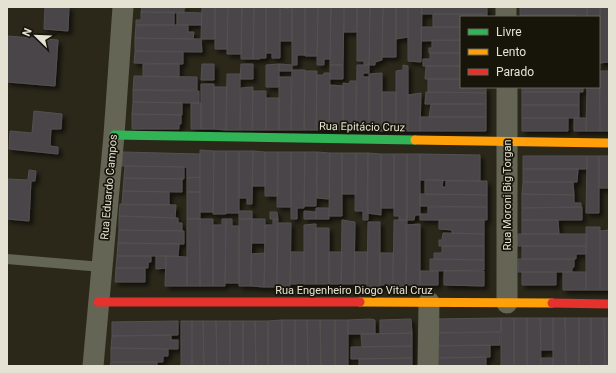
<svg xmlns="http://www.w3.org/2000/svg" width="616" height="373" font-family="Roboto,sans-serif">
<defs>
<filter id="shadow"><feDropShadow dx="3.5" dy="3.5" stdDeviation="2" flood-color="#0009"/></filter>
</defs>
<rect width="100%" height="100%" fill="#2b281a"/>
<path fill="#48454a" stroke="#545150" filter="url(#shadow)" d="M 45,7 L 69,7 L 68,31 L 44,29 Z
M 142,7 L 186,7 L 186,8 L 184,8 L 184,13 L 141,12 Z
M 202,7 L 215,7 L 215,39 L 201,39 Z
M 215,7 L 228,7 L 227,49 L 215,49 Z
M 228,7 L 242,7 L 241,54 L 227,54 Z
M 242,7 L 254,7 L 253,59 L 241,59 Z
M 254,7 L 266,7 L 266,58 L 260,58 L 260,59 L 253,59 Z
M 266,7 L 280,7 L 280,58 L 272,58 L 272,53 L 266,53 Z
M 292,7 L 305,7 L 305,55 L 297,55 L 297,65 L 292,65 Z
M 305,7 L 318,7 L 317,56 L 305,56 Z
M 318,7 L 331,7 L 330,59 L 324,59 L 324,65 L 317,65 Z
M 331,7 L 344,7 L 343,65 L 330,65 Z
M 344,7 L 357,7 L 357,32 L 344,32 Z
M 357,7 L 370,7 L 369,65 L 364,65 L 364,61 L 357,61 Z
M 370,7 L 383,7 L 382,60 L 375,62 L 375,65 L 369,65 Z
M 383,7 L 396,7 L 396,57 L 382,57 Z
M 396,7 L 408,7 L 408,37 L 396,39 Z
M 408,7 L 422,7 L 421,62 L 408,61 Z
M 422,7 L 487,7 L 487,14 L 421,14 Z
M 520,7 L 587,7 L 587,15 L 520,15 Z
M 587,7 L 600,7 L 600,64 L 599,17 L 587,17 Z
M 600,7 L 609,7 L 609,62 L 600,63 Z
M 292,8 L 292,41 L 280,41 L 280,9 Z
M 141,12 L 174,12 L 174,25 L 136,25 L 136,20 L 141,20 Z
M 177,12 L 202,13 L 201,25 L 177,25 Z
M 433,14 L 487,14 L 487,17 L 461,17 L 461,27 L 433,27 Z
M 520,15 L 575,15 L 575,17 L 520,17 Z
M 136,25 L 188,25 L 188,32 L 194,32 L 193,39 L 135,38 Z
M 421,27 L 461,27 L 461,40 L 421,41 Z
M 7,36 L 58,40 L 55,86 L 7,82 Z
M 135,38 L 201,39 L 202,52 L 135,51 Z
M 432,40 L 461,40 L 461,53 L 429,53 L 429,48 L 432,48 Z
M 135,51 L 183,52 L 183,64 L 134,63 Z
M 430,53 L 461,53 L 461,66 L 423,66 L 423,59 L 430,59 Z
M 143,64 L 179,64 L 179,77 L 143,76 Z
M 202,64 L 214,64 L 214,80 L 201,80 Z
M 241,64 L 253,64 L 253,79 L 240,79 Z
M 279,64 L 279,87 L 266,87 L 266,65 Z
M 279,64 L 292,65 L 292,71 L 279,71 Z
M 330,65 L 343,65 L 343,79 L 330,79 Z
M 357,65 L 369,65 L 369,73 L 363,73 L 363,77 L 369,77 L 369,131 L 356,130 Z
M 403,65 L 408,66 L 408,131 L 396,131 L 396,71 L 403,70 Z
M 426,66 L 461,66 L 461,79 L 425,79 Z
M 599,67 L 600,131 L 586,131 L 587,87 L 599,87 Z
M 292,70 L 305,70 L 304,130 L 291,130 Z
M 305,71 L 317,71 L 316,130 L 304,130 Z
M 600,71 L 609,71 L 609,131 L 600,131 Z
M 324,73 L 330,73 L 329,130 L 316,130 L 317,75 L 324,75 Z
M 382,73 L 382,131 L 369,131 L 369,74 Z
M 227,74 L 240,74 L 240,130 L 226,130 Z
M 134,76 L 197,77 L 197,90 L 133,90 Z
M 279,77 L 291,77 L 291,130 L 279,130 Z
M 428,79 L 461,79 L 461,87 L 486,87 L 486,93 L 428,92 Z
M 350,81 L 356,81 L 356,130 L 343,130 L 343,83 L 349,84 Z
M 201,84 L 214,84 L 214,129 L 201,129 Z
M 330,85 L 343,86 L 343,130 L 329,130 Z
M 214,87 L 227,87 L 226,130 L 214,129 Z
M 253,87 L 252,130 L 240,130 L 241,88 Z
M 522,87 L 583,87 L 583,92 L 522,92 Z
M 133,90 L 199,91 L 199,103 L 133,102 Z
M 253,91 L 266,91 L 266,130 L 252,130 Z
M 382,92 L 396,92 L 396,131 L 382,131 Z
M 426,92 L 486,93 L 486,104 L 425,104 Z
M 522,92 L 579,92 L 579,105 L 522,105 Z
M 421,93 L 420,131 L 408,131 L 408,95 Z
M 266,98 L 279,98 L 279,130 L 266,130 Z
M 133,102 L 182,103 L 182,115 L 132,114 Z
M 191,103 L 201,103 L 201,129 L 191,129 Z
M 431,104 L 486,104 L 486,117 L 429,117 Z
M 522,105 L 579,105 L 579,118 L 522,118 Z
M 34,111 L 62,114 L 61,129 L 51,129 L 50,146 L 58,147 L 58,154 L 9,149 L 10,131 L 32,133 Z
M 132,114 L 181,115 L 181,124 L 179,124 L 179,129 L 132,129 Z
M 420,117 L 486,117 L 486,131 L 420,131 Z
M 522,118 L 568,118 L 568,131 L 522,131 Z
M 574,118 L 586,118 L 586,131 L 574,131 Z
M 200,150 L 214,151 L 213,212 L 200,212 Z
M 214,151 L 226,151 L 226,214 L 213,214 Z
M 226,151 L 239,151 L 239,213 L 226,213 Z
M 239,151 L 253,151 L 252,204 L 247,204 L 247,198 L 239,198 Z
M 253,151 L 265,152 L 265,186 L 252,186 Z
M 123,152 L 200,154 L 200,177 L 187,178 L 187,167 L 122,166 Z
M 265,152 L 278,152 L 278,196 L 265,196 Z
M 278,152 L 291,152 L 291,207 L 277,207 Z
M 291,152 L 305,152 L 304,208 L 297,208 L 297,219 L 291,219 Z
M 305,152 L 317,152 L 316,206 L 304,206 Z
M 317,152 L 330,153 L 329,199 L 317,198 Z
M 330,153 L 342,153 L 342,216 L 329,216 Z
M 342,153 L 356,153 L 356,194 L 342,194 Z
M 356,153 L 368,153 L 368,220 L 363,220 L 363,211 L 355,211 Z
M 368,153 L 381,154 L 381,215 L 367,213 Z
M 381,154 L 394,154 L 394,208 L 381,208 Z
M 394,154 L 407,154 L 407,220 L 399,220 L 399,216 L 394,216 Z
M 407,154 L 420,154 L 420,215 L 415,215 L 414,220 L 407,220 Z
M 420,154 L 480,155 L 480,181 L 420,180 Z
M 523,156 L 587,156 L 587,169 L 523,169 Z
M 587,156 L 599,156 L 599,213 L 586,213 Z
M 599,156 L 609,156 L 609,188 L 599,188 Z
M 125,166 L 184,167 L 184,179 L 124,178 Z
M 523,169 L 578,169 L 577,182 L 523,182 Z
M 29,170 L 36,171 L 35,181 L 31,181 L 29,221 L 7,219 L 7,179 L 28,180 Z
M 200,177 L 200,192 L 187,192 L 187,178 Z
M 124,178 L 182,179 L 182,192 L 123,191 Z
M 425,180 L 443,180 L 442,187 L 446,187 L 446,181 L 487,181 L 487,195 L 425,194 Z
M 523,182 L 573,182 L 574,195 L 522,194 Z
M 123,191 L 169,192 L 169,205 L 122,205 Z
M 187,192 L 200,192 L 200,219 L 187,219 Z
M 420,194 L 487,195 L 487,207 L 420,206 Z
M 522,194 L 574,195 L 574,203 L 581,203 L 581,207 L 522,208 Z
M 120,204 L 176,205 L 175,218 L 119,216 Z
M 428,207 L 487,207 L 487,220 L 420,220 L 420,214 L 428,214 Z
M 582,207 L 582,220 L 522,220 L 522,208 Z
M 316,208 L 329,208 L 329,219 L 316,219 Z
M 239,211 L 252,211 L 252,219 L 239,219 Z
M 304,211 L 316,212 L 316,219 L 304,219 Z
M 270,212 L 277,212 L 278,219 L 270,219 Z
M 119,216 L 178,218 L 178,223 L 182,223 L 182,231 L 119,230 Z
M 199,218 L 200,286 L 187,286 L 187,219 Z
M 200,219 L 213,219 L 213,286 L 200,286 Z
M 222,219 L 226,219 L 225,286 L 213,286 L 213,225 L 222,225 Z
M 226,219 L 232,219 L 232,226 L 239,226 L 239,283 L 225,283 Z
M 239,219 L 252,219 L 251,286 L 239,286 Z
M 252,219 L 265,219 L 265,243 L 251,243 Z
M 273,219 L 278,219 L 277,287 L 264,287 L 265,225 L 273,225 Z
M 342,220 L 355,222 L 354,284 L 341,284 Z
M 394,220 L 407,220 L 406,287 L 393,287 Z
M 439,220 L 484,220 L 484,234 L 452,233 L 452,230 L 439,229 Z
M 522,220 L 558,220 L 559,234 L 522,234 Z
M 368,222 L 380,222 L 380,287 L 367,287 Z
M 277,223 L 291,223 L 290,286 L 277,287 Z
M 316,224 L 316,284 L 304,284 L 304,225 Z
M 420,224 L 420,285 L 406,285 L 406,225 Z
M 586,227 L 600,227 L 600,290 L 586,290 Z
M 316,228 L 329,228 L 329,284 L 316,284 Z
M 119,230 L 184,231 L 184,244 L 118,243 Z
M 609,230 L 609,290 L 600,290 L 600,231 Z
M 443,233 L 484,234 L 484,246 L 439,246 L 439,240 L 442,240 Z
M 518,234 L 587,234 L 586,246 L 517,246 Z
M 118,243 L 179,244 L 178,256 L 117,256 Z
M 442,246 L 484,246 L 484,260 L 434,259 L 434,253 L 442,253 Z
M 522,246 L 586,246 L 586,254 L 576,254 L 576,259 L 522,259 Z
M 291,252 L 304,252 L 304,284 L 290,284 Z
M 329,252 L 342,252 L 341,284 L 329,284 Z
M 355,252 L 367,252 L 367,284 L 354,284 Z
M 265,253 L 264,287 L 251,286 L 251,254 Z
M 380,253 L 393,253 L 393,285 L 380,285 Z
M 117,256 L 151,256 L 151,262 L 148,262 L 148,268 L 116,268 Z
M 156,256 L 166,256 L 166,268 L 156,269 Z
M 166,256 L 187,257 L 187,286 L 165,286 Z
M 430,259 L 484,260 L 484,270 L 430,271 Z
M 518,259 L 574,259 L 574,267 L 572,268 L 572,272 L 518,272 Z
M 116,268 L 145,268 L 145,282 L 115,282 Z
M 420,271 L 438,271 L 438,285 L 420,285 Z
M 444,271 L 484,271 L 484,286 L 444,285 Z
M 522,272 L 556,272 L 556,285 L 522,285 Z
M 563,272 L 586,272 L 586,290 L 563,290 Z
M 501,318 L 514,318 L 514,366 L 501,366 Z
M 501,318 L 501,332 L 433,333 L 433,319 Z
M 514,318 L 527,318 L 527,366 L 514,366 Z
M 527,318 L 540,318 L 541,366 L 527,366 Z
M 540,318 L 553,318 L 553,350 L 541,350 Z
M 553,318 L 565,318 L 566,366 L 553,366 Z
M 565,318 L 579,318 L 579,366 L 566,366 Z
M 579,318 L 591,318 L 591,366 L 579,366 Z
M 591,318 L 604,318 L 605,366 L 591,366 Z
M 604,318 L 609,318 L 609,365 L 605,365 Z
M 370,319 L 375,320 L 375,334 L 348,334 L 348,320 Z
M 411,319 L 412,333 L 380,334 L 380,320 Z
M 282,320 L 295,320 L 295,365 L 282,365 Z
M 282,320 L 282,366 L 268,366 L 268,321 Z
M 295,320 L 307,320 L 308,366 L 295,366 Z
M 307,320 L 320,320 L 321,366 L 308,366 Z
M 320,320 L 335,320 L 335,366 L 321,366 Z
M 335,320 L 348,320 L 348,366 L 335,366 Z
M 178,321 L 178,335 L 112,336 L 112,322 Z
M 181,321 L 192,321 L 192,366 L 181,366 Z
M 192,321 L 203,321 L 204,366 L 192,366 Z
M 203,321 L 216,321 L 217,366 L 204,366 Z
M 216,321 L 230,321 L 230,366 L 217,366 Z
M 230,321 L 243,321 L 243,366 L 230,366 Z
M 243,321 L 255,321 L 256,366 L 243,366 Z
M 255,321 L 268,321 L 268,366 L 256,366 Z
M 500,332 L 500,345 L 433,346 L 433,333 Z
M 412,333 L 412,346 L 362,347 L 361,334 Z
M 171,335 L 171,340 L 178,340 L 178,349 L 111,348 L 112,336 Z
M 490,345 L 490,357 L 433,358 L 433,346 Z
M 412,346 L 412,358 L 351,359 L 351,347 Z
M 111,348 L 168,349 L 168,356 L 163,356 L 163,362 L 111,362 Z
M 486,357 L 486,366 L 437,366 L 437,358 Z
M 412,358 L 412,366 L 359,366 L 359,359 Z
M 541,358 L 553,358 L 553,366 L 541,366 Z
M 111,362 L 157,362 L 157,366 L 110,366 Z"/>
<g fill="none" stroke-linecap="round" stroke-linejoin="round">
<path stroke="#646555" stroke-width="10" d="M 7,259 L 102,267"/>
<path stroke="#646555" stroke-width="21" d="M 506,7 L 506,17
M 507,87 L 507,303
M 93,366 L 114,135 L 123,7
M 428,366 L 429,302"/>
<path stroke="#30b455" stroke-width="9" d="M 114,135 L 415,140"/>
<path stroke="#ff9f0a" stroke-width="9" d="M 415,140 L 609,143
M 360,302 L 552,303"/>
<path stroke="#e5322d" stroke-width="9" d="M 98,302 L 360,302
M 552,303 L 609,304"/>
</g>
<g text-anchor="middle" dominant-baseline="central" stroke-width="3.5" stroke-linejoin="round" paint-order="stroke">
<g font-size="11" fill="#e5e2d3" stroke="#17150a">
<text transform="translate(362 127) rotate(1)">Rua Epitácio Cruz</text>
<text transform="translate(109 187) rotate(-85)">Rua Eduardo Campos</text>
<text transform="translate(507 195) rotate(-90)">Rua Moroni Big Torgan</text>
<text x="354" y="290">Rua Engenheiro Diogo Vital Cruz</text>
</g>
</g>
<rect width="616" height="373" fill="none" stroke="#e5e2d3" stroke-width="16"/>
<rect x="460" y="16" width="140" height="72" fill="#17150a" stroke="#69675a"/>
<rect x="468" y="29" width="20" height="6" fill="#30b455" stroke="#69675a"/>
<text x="496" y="36" font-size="12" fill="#e5e2d3">Livre</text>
<rect x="468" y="49" width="20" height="6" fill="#ff9f0a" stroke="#69675a"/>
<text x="496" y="56" font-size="12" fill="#e5e2d3">Lento</text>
<rect x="468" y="69" width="20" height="6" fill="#e5322d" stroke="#69675a"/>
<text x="496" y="76" font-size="12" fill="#e5e2d3">Parado</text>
<g transform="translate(36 36) rotate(293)" stroke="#17150a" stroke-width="3" paint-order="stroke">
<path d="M0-3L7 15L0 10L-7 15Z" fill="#e5e2d3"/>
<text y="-6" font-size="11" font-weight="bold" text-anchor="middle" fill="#e5e2d3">N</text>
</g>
</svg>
